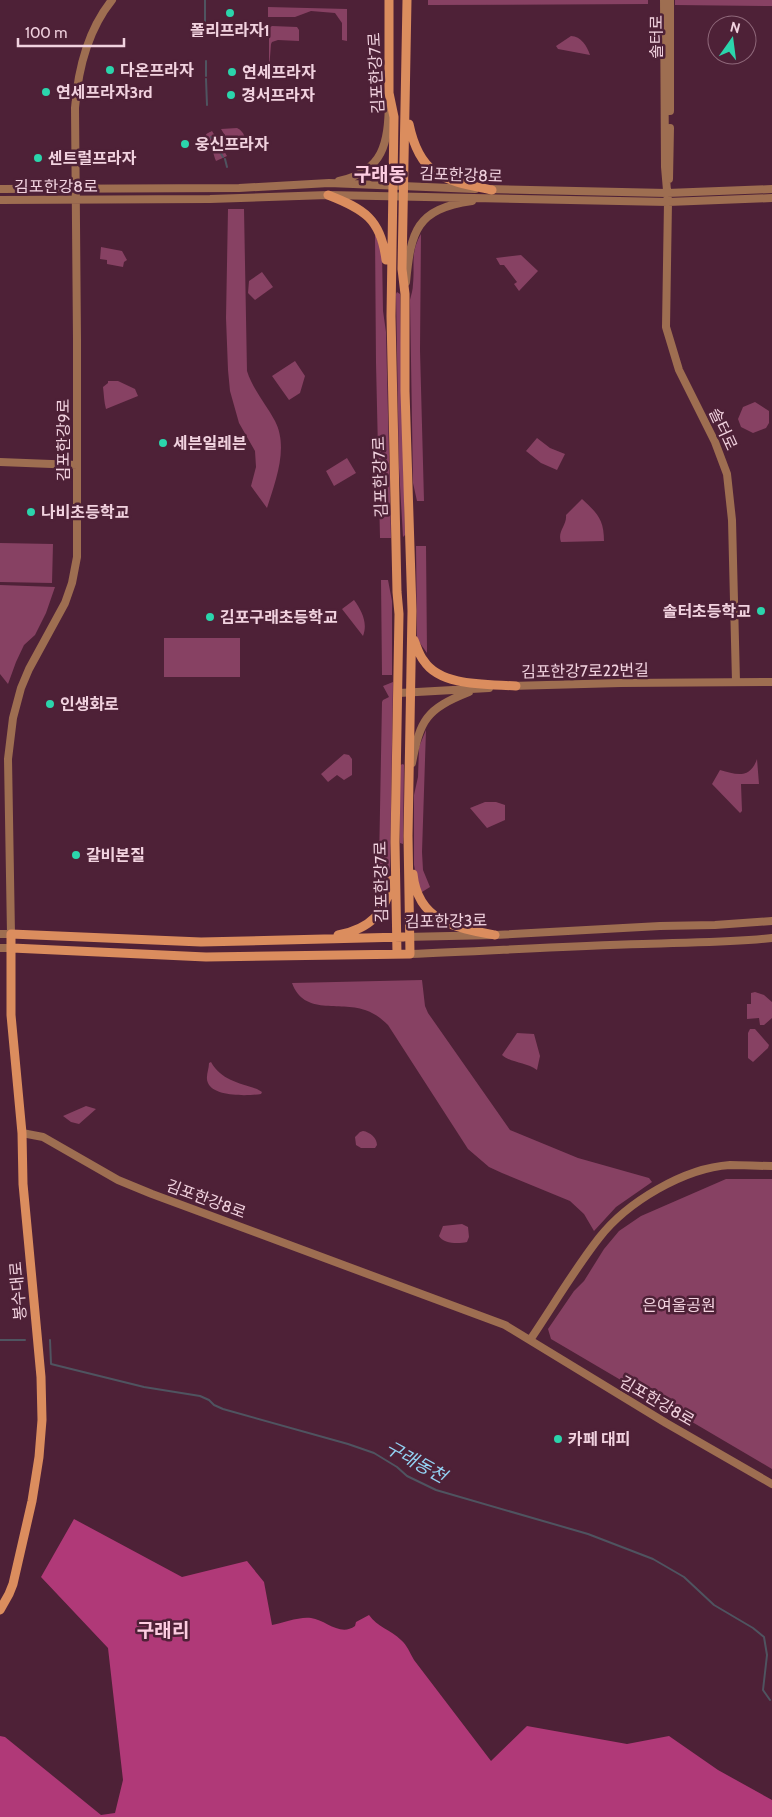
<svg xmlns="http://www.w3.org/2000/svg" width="772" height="1817" font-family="Cabin,'Noto Sans KR',sans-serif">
<rect width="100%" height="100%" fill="#4e2137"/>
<path fill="#874163" d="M 428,0 L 648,0 L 648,4 L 428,5 Z
M 675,0 L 772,0 L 772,6 L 675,5 Z
M 268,7 L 347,9 L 347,41 L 342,40 L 342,23 L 335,13 L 311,11 L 295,17 L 268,17 Z
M 272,26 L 297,27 L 299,30 L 299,41 L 278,40 L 272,42 L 271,44 L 269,70 L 269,28 Z
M 571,36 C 581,36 587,46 590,55 L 558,49 L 556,46 Z
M 237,128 C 245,132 245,138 246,146 L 235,152 L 221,129 Z
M 212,131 L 227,156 L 216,161 C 213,154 213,149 210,142 L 205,140 C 204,134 208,133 212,131 Z
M 228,209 L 244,209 L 247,371 C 253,390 266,404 275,421 C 289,448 275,482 267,508 L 251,486 L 256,467 L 255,451 L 239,423 L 230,391 L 228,370 L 226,318 Z
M 375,234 L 382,252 L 383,311 L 386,332 L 391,538 L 380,538 L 376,363 Z
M 421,234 L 420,350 L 424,501 L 417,501 L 413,483 L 410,300 C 411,295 413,290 413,284 C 415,264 410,253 421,234 Z
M 101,247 L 122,251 L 127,260 L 124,262 L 123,267 L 107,264 L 107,260 L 100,259 Z
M 521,255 L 538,271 L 519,291 L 514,284 L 517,282 L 504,265 L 500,265 L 496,258 Z
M 262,272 L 273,287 L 255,300 L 248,293 L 249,281 Z
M 397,292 L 400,294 L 405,535 L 403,537 L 399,468 L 396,294 Z
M 295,361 L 305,376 L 300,393 L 289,400 L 272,376 Z
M 108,381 L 118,381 L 135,389 L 138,396 L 106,409 C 104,402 104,395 103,387 L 108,383 Z
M 755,402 L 769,411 L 769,423 L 766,428 L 753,433 L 741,427 L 738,419 L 743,407 Z
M 537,438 L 550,448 L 565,454 L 557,470 L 541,463 L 526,451 Z
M 347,458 L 356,473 L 334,486 L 326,471 Z
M 582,499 C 597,513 604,519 604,541 L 561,542 C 557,531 567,526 566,515 Z
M 0,543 L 53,544 L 52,583 L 0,582 Z
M 416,546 L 426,546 L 427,653 L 417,639 Z
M 381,580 L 388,580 L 392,601 L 392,675 L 382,675 Z
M 0,585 L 55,587 L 46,613 L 35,635 L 24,645 L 16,662 L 8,684 L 0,674 Z
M 354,600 C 362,611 368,623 363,636 L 342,609 Z
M 164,638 L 240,638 L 240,677 L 164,677 Z
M 393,682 L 390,870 L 383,899 L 374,894 L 377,882 L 379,864 L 382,702 L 383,700 L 389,697 L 383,686 Z
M 426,730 L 422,852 L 423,870 L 430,887 L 422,892 L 418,886 L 414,865 L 414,795 L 418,777 L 419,747 Z
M 344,754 L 349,755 L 352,759 L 352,775 L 344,780 L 337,775 L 328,782 L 321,774 Z
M 757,759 L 759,784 L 741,784 L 742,811 L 740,813 L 712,784 L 720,770 C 737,775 750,779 757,759 Z
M 403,764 L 404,765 L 403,844 L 400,843 L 400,765 Z
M 485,802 L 496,802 L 505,805 L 505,820 L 487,828 L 470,808 Z
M 422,980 L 425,1006 L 428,1013 L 510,1130 L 578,1158 L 649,1178 L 652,1182 L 616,1207 L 594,1231 L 584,1214 L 570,1201 L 502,1173 L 489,1167 L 468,1149 L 388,1025 C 381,1018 374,1013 365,1010 C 339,1001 304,1016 292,983 Z
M 755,992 L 764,995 L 772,1002 L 772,1018 L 764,1025 L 760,1025 L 759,1018 L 747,1019 L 747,1004 L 751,1004 L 751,993 Z
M 750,1029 L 755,1029 L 769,1045 L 768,1048 L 753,1062 L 748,1058 L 748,1033 Z
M 517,1033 L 534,1034 L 540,1056 L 537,1070 C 526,1062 511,1063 502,1055 Z
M 211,1062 C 221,1080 239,1083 257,1089 L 262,1092 L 261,1094 C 248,1096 214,1097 208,1083 C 205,1077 209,1070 209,1063 Z
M 86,1106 L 96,1109 L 79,1124 L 71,1122 L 63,1116 Z
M 363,1131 C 370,1132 377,1138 377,1145 L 375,1148 L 361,1148 L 356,1145 L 355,1137 L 360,1132 Z
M 726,1179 L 772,1179 L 772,1469 L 551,1339 L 548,1329 L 574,1291 L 584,1281 L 604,1249 L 619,1231 L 641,1216 Z
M 462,1224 L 468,1227 L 469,1237 L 467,1242 C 459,1244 443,1244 439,1236 L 443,1226 Z"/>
<path fill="#b03978" d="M 74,1519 L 182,1577 L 247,1561 L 264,1582 L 272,1625 C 282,1623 301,1616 311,1618 C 326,1620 340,1637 355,1626 L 356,1622 L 369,1615 C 377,1627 391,1630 401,1640 C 407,1645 410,1653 414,1660 L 491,1761 L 527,1726 L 627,1744 L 669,1736 L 718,1770 L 772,1800 L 772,1817 L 0,1817 L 0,1736 L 5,1737 L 101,1815 L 115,1813 L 123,1780 L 108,1648 L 41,1577 Z"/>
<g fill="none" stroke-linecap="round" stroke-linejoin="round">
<path stroke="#4f5460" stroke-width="2" d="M 205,0 L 205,31
M 206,61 L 206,76
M 206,79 L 207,105
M 211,137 L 223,157
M 225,159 L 227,167
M 0,1340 L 25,1340
M 50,1340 L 51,1364 L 144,1387 L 200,1396 L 209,1400 L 214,1405 L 223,1409 L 348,1444 L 374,1453 L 397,1467 L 407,1476 L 436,1490 L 588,1534 L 653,1559 L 684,1577 L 714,1605 L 753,1628 L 764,1637 L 767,1655 L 763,1690 L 770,1700"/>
<path stroke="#9e6e51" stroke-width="8" d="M 664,0 L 665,167 L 668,202 L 666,327 L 679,370 L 715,442 L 727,474 L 732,520 L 736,682
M 670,0 L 670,111
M 669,179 L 670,128
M 339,181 C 384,171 388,143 389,103
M 0,189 L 239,188 L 329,183 L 475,189
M 487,189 L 667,193 L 772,189
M 0,200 L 210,199 L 328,195 L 668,202 L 772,198
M 406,282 C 411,231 416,209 472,201
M 0,462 L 77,465
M 510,686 L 621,683 L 772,682
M 399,693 L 489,688
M 412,763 C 420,720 426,709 469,692
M 0,934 L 11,934 L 8,759 L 13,718 L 21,688 L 29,669 L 65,603 L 72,583 L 77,557 L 77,339 L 75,108 C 78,69 87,31 112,0
M 404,937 L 495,935 L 660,926 L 715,925 L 772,921
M 0,948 L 12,948
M 410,954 C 488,951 565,946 643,944 C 686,942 729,943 772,938
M 22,1133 L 43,1137 L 118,1180 L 152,1194 L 505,1325 L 666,1423 L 772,1484
M 530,1340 C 553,1306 574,1270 599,1238 C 627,1202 684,1168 730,1165 C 744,1165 758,1166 772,1166"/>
<path stroke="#db8d5e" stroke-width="9" d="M 389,0 L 389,93 L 394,117 L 391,316 L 397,592 L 399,614 L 395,842 L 397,954
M 409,124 C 420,177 444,180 492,190
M 328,195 C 364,209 381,219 386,260
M 414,640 C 417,647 419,655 424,661 C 441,687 488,684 516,686
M 413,874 C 418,922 456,928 495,935
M 338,935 C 370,929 386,913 392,880
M 12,948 L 206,957 L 410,954 L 408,836 L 412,611 L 405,391 L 405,294 L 402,269 L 407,0
M 0,1610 L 9,1594 L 13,1584 L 32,1501 L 39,1457 L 42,1420 L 41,1377 L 28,1237 L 23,1184 L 22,1133 L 11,1015 L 11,934 L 201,942 L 404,937"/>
</g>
<g fill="#2bd5ac" stroke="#4e2137" stroke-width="2">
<circle cx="230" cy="13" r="5"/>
<circle cx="110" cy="70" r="5"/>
<circle cx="232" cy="72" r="5"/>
<circle cx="46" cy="92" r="5"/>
<circle cx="231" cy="95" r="5"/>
<circle cx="185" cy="144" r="5"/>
<circle cx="38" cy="158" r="5"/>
<circle cx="163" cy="443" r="5"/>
<circle cx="31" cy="512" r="5"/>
<circle cx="761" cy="611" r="5"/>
<circle cx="210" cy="617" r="5"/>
<circle cx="50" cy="704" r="5"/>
<circle cx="76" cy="855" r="5"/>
<circle cx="558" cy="1439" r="5"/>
</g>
<g text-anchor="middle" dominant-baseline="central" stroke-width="5" stroke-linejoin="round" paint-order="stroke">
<g font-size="16" font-weight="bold" fill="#f1d2df" stroke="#4e2137" text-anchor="start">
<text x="230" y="30" text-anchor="middle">폴리프라자1</text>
<text x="120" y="70">다온프라자</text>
<text x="242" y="72">연세프라자</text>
<text x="56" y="92">연세프라자3rd</text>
<text x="241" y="95">경서프라자</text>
<text x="195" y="144">웅신프라자</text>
<text x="48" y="158">센트럴프라자</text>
<text x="173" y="443">세븐일레븐</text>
<text x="41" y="512">나비초등학교</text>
<text x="751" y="611" text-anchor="end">솔터초등학교</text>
<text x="220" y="617">김포구래초등학교</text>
<text x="60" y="704">인생화로</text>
<text x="86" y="855">갈비본질</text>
<text x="568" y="1439">카페 대피</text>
</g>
<g font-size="16" fill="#f1d2df" stroke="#4e2137">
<text transform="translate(656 37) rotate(-90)">솔터로</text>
<text transform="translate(376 73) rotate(-93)">김포한강7로</text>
<text transform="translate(461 175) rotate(2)">김포한강8로</text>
<text x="56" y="186">김포한강8로</text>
<text transform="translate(723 429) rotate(65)">솔터로</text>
<text transform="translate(63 440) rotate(-90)">김포한강9로</text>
<text transform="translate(380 477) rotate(-92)">김포한강7로</text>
<text transform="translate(585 671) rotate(-1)">김포한강7로22번길</text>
<text transform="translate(381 882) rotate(-91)">김포한강7로</text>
<text transform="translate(446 921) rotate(-1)">김포한강3로</text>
<text transform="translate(206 1199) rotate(20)">김포한강8로</text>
<text transform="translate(18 1291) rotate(-95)">봉수대로</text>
<text transform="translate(657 1401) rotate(30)">김포한강8로</text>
</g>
<g font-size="16" fill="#f3d3e0" stroke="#4e2137">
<text x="679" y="1305">은여울공원</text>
</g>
<g font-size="18" font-style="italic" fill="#93d2f3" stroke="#4e2137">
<text transform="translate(416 1462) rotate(29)">구래동천</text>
</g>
<g font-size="19" font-weight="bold" fill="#fdcde1" stroke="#4e2137">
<text x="380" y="174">구래동</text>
<text x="163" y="1630">구래리</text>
</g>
</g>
<g transform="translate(732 40) rotate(14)"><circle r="24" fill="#4e2137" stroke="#8f687a"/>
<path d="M0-4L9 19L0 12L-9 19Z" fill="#2bd5ac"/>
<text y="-8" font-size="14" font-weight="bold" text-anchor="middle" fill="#f1d2df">N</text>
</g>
<path d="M18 38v8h106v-8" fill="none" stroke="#f1d2df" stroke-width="2.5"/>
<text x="25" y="38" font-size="15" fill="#f1d2df" stroke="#4e2137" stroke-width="4" paint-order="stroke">100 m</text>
</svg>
